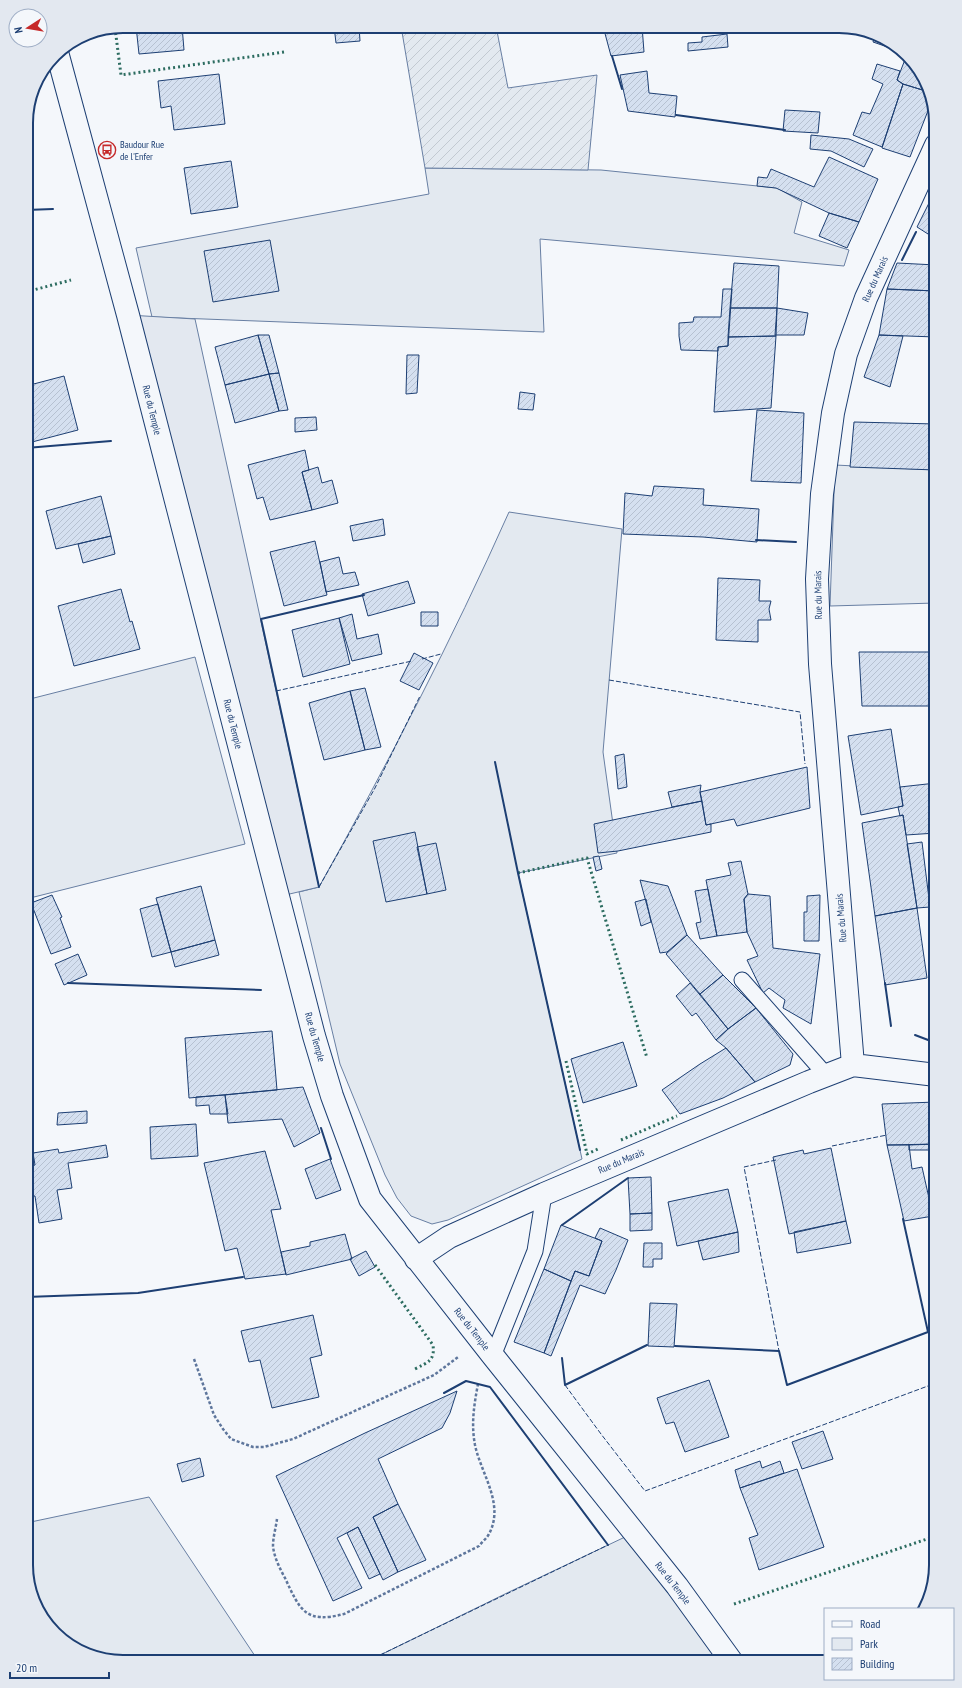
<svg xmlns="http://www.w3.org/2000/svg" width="962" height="1688" font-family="'PT Sans Narrow',sans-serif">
<defs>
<pattern id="garden-furrows" width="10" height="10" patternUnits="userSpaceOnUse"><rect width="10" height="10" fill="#e3e9f0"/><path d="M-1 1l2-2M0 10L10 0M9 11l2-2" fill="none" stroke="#c2c9d1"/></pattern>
<pattern id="building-hatch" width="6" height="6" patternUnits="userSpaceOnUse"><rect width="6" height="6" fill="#d5e0f0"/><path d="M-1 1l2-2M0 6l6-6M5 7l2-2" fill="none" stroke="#b6c1d1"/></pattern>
</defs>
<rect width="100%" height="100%" fill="#f4f7fb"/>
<path fill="#e3e9f0" stroke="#687fa3" d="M 425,168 L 601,170 L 777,188 L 802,202 L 794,233 L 849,250 L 844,266 L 540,239 L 544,332 L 152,317 L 136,248 L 429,194 Z
M 835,465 L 936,470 L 936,603 L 830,606 Z
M 509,512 L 622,529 L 603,752 L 617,853 L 518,873 L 582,1159 L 448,1220 L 432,1224 L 411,1216 L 397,1198 L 385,1175 L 340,1064 L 299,892 L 319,887 C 387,765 452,640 509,512 Z
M 195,657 L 245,844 L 26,899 L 26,700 Z
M 149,1497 L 259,1662 L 117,1662 L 69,1646 L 36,1608 L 26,1565 L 26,1523 Z
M 625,1537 L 700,1634 L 719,1662 L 366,1662 L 509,1592 Z"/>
<path fill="url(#garden-furrows)" stroke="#687fa3" d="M 401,26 L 496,26 L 508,88 L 597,75 L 588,170 L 425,168 Z"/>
<path fill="#e3e8f0" stroke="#687fa3" d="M 128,315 L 195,319 L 319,887 L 277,897 Z"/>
<path fill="url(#building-hatch)" stroke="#1d3f73" d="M 136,26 L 182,26 L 184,50 L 139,54 Z
M 334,26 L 359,26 L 360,41 L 336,43 Z
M 603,26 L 642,26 L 644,52 L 611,56 Z
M 691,26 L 717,26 L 717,28 L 691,31 Z
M 727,34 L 728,47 L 688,51 L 688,43 L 702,42 L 702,37 Z
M 875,36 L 893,42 L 902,52 L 873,42 Z
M 906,57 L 926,80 L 929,92 L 903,84 L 897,80 Z
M 877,64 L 900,71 L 897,80 L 903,84 L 882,147 L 853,135 L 862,112 L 870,114 L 883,84 L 872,79 Z
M 647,71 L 649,93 L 677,96 L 675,117 L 628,111 L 620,75 Z
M 219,74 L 225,124 L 174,130 L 171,106 L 161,108 L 158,81 Z
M 903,84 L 929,92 L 931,103 L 910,157 L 882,148 Z
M 785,110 L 820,112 L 818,133 L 783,131 Z
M 811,135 L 849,139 L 873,149 L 864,167 L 831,151 L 810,149 Z
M 829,157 L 878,179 L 859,222 L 829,213 L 776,188 L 757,186 L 758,177 L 767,178 L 771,169 L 814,187 Z
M 231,161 L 238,207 L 191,214 L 184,168 Z
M 936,189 L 936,225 L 932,223 L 928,234 L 917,227 Z
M 829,213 L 859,222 L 847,248 L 819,236 Z
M 270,240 L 279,291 L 213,302 L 204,251 Z
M 734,263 L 779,266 L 777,308 L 730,308 Z
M 897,263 L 936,265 L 936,291 L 887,289 Z
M 723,289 L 732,289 L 728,346 L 718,347 L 718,351 L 681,350 L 679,336 L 679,323 L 693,322 L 694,317 L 721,317 Z
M 887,289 L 936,291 L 936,337 L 879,335 Z
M 730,308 L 777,308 L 776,336 L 728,337 Z
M 777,308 L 808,313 L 804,335 L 775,335 Z
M 258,335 L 269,335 L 279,373 L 269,374 Z
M 258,335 L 269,374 L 225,385 L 215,347 Z
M 879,335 L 903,336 L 890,387 L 864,377 Z
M 776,336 L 771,408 L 714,412 L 718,347 L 728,346 L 728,337 Z
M 407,355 L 419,355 L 417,393 L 406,394 Z
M 279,373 L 288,410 L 279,411 L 269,374 Z
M 269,374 L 279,411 L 235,423 L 225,385 Z
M 64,376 L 78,430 L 32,442 L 26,420 L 26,386 Z
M 520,392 L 535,394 L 533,410 L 518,409 Z
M 757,410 L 804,413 L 801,483 L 751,481 Z
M 316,417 L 317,430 L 295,432 L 295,418 Z
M 26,420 L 32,442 L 26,444 Z
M 854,422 L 936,424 L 936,470 L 850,467 Z
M 305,450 L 309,470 L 302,472 L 312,510 L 270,520 L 263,497 L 257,499 L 248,465 Z
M 318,467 L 322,483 L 332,480 L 338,503 L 312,510 L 302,472 Z
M 654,486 L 704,489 L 703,505 L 759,509 L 757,542 L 703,537 L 623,534 L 625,493 L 652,496 Z
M 101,496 L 111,536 L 56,549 L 46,511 Z
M 383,519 L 385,535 L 353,541 L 350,526 Z
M 111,536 L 115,554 L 83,563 L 78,544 Z
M 315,541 L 327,595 L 284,606 L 270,552 Z
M 339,557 L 343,574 L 355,572 L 359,585 L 326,592 L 320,562 Z
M 718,578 L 760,580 L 759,601 L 771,601 L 769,609 L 771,620 L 758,620 L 758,642 L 716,640 Z
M 408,581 L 415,603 L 368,616 L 362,594 Z
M 121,589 L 130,622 L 132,621 L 140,649 L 74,666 L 58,606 Z
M 421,612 L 438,612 L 438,626 L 421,626 Z
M 352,614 L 357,639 L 378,634 L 382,654 L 352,661 L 339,618 Z
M 339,618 L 350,664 L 303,677 L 292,630 Z
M 859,652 L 933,652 L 936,706 L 862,706 Z
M 933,652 L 936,652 L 936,683 L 935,683 Z
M 414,653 L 433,663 L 419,690 L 400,681 Z
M 365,688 L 381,747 L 365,750 L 350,691 Z
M 350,691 L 365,750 L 324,760 L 309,703 Z
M 891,729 L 903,806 L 861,815 L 848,736 Z
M 624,754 L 627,787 L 618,789 L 615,756 Z
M 807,767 L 810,808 L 737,826 L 734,819 L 706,825 L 700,792 Z
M 936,783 L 936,833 L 906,835 L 903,815 L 900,816 L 898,807 L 903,806 L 900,787 Z
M 701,785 L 700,792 L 702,801 L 672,807 L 668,792 Z
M 702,801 L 706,825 L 711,824 L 711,832 L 618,851 L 598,853 L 594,824 Z
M 903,815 L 917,908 L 875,916 L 862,823 Z
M 415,832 L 427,894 L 386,902 L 373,841 Z
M 922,842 L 930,907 L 917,908 L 907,844 Z
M 436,843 L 446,890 L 427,894 L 417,847 Z
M 599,856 L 602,869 L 596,871 L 593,857 Z
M 741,861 L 748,894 L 744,899 L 747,932 L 717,936 L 706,880 L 731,875 L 728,863 Z
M 640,880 L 668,886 L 687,935 L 667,952 L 660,953 Z
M 201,886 L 215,940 L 171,952 L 156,898 Z
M 708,889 L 717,936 L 700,939 L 696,923 L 701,922 L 695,891 Z
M 748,894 L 770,896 L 773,948 L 820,954 L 811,1024 L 783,1008 L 785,1000 L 769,988 L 763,993 L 747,960 L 758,956 L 747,932 L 744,899 Z
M 52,895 L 62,917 L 60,918 L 71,947 L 51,954 L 31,903 Z
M 820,895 L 819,941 L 804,941 L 804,912 L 807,912 L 807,896 Z
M 646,899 L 651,922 L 641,926 L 635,902 Z
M 158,904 L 171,952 L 152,957 L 140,909 Z
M 917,908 L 927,978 L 885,985 L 875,916 Z
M 687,935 L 723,975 L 700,994 L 666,954 Z
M 215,940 L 219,955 L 175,967 L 171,952 Z
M 78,954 L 87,975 L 64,985 L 55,964 Z
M 723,975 L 756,1008 L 728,1029 L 700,994 Z
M 690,983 L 728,1029 L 716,1040 L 696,1013 L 692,1016 L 676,996 Z
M 756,1008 L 793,1054 L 790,1065 L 755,1082 L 726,1048 L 716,1040 L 728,1029 Z
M 272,1031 L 277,1090 L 189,1098 L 185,1038 Z
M 623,1042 L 637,1086 L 583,1103 L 571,1059 Z
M 726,1048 L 755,1082 L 723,1098 L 680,1114 L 662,1090 L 700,1064 Z
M 303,1087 L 320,1133 L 294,1147 L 282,1119 L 228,1123 L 225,1095 Z
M 225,1095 L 228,1114 L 210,1114 L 209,1105 L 196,1106 L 196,1097 Z
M 936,1102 L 936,1144 L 887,1145 L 882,1104 Z
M 87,1111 L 87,1123 L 57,1125 L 58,1113 Z
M 196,1124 L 198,1156 L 151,1159 L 150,1127 Z
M 936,1144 L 936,1150 L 909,1150 L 909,1145 Z
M 106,1145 L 108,1157 L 68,1163 L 72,1188 L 57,1190 L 62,1219 L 39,1223 L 35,1196 L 27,1197 L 26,1191 L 26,1167 L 35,1165 L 33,1153 L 58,1149 L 59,1153 Z
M 887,1145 L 909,1145 L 912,1169 L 922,1167 L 933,1216 L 904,1221 Z
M 831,1148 L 846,1221 L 789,1234 L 773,1157 L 803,1150 L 804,1154 Z
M 265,1151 L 281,1209 L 271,1210 L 286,1274 L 245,1279 L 237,1248 L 225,1251 L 204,1163 Z
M 330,1159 L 341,1190 L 316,1199 L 305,1169 Z
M 651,1177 L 652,1213 L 630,1214 L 628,1178 Z
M 728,1189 L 738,1232 L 677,1246 L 668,1202 Z
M 652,1213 L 652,1230 L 630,1231 L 630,1214 Z
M 846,1221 L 851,1243 L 797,1253 L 794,1232 Z
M 561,1225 L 602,1241 L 589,1276 L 575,1271 L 571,1281 L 544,1269 Z
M 600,1228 L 628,1240 L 616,1270 L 605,1294 L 580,1285 L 551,1356 L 544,1353 L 575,1271 L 589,1276 L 602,1241 L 595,1238 Z
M 738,1232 L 739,1252 L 703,1260 L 698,1241 Z
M 345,1234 L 352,1259 L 286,1275 L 281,1252 L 310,1246 L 310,1242 Z
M 644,1243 L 662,1243 L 662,1259 L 653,1259 L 653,1267 L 643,1267 Z
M 366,1251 L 375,1267 L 359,1276 L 350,1259 Z
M 544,1269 L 571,1281 L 544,1353 L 514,1342 Z
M 650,1303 L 677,1304 L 674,1347 L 648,1346 Z
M 313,1315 L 322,1355 L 310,1358 L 319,1397 L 272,1408 L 260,1360 L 249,1362 L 241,1331 Z
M 709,1380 L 729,1437 L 685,1452 L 674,1422 L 666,1424 L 657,1398 Z
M 457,1391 L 450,1413 L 442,1428 L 378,1459 L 398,1504 L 373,1517 L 398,1572 L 383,1580 L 358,1527 L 337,1538 L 362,1588 L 333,1601 L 276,1476 L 365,1433 Z
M 823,1431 L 833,1459 L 802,1469 L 792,1442 Z
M 200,1458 L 204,1476 L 182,1482 L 177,1464 Z
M 760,1461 L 762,1468 L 780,1461 L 784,1473 L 740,1488 L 735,1470 Z
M 797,1469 L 824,1547 L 759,1570 L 749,1538 L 758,1535 L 740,1488 Z
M 398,1504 L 426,1560 L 398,1572 L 373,1517 Z
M 358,1527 L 380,1574 L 369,1579 L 347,1533 Z"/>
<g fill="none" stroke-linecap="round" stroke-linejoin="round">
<defs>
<path id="lane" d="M 742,980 L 826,1075
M 493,1356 L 535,1251 L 544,1194"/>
<path id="street" d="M 57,52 L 128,315 L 314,1036 L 332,1096 L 370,1199 L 493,1356 L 677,1586 L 732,1662
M 853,1065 L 820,664 L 817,579 L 822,494 L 833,413 L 846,354 L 866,298 L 936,145
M 416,1259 L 449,1237 L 544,1194 L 809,1082 L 853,1065 L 936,1075"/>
</defs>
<use href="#lane" stroke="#1d3f73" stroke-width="17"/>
<use href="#street" stroke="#1d3f73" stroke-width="24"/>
<path stroke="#5e769c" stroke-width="2.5" stroke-dasharray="3 2" stroke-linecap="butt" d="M 194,1359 L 214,1415 L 223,1429 L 231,1439 L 253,1447 L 264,1447 L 293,1439 L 434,1375 L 458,1357
M 277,1519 C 276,1527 273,1537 273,1546 C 274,1557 280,1569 285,1578 C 300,1610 305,1624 344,1614 L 479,1546 C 482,1542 487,1538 489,1534 C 505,1504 481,1474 475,1445 C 471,1424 474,1405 478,1384"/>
<use href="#lane" stroke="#f4f7fb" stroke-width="15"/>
<use href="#street" stroke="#f4f7fb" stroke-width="22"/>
<path stroke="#2c6c60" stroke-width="3" stroke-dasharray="2 3" stroke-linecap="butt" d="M 115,28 L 121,75 L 284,52
M 26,292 L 71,280
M 518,873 L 587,858 L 647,1058
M 566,1061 L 587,1154 L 598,1149
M 621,1140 L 677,1116
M 375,1265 L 433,1345 C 435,1361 428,1362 415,1369
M 734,1604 L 936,1536"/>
<path stroke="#1d3f73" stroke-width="1" stroke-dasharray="5 2" stroke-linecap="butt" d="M 422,659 L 441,654
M 609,680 L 800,712 L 805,764
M 276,691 L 412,661
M 319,887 L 375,788 L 420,696
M 832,1146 L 887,1135
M 776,1160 L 744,1167 L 779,1351
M 565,1385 L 601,1434 L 645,1491 L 936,1383
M 380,1655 L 608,1545"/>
<path stroke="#1d3f73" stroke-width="2" d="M 612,56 L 622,89
M 676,115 L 785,130
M 26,210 L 53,209
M 902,260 L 916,232
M 26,448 L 111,441
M 756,540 L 796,542
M 495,762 L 518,873 L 580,1150
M 319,887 L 261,619 L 364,595
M 68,983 L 261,990
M 885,983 L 891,1026
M 915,1035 L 936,1043
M 321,1128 L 331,1159
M 562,1225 L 628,1178
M 26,1297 L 138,1293 L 243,1277
M 675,1346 L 779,1351 L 787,1385 L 928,1332 L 903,1219
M 562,1358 L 565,1385 L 647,1345
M 444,1393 L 466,1381 L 490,1387 L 608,1545"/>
</g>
<defs>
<symbol id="bus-ring" viewBox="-11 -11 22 22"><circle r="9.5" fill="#f4f7fb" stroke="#c62828" stroke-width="1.5"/><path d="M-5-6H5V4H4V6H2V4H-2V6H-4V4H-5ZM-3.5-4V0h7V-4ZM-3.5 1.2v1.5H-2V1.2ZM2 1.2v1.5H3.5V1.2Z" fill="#c62828"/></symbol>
</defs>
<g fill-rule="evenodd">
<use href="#bus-ring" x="97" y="140" width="20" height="20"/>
</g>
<g text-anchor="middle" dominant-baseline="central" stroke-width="3" stroke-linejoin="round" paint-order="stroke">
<g font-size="10" fill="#1d3f73" stroke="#f4f7fb" text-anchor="start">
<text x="120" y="144">Baudour Rue<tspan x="120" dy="12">de l'Enfer</tspan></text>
</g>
<g font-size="10" fill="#1d3f73" stroke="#f4f7fb">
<text transform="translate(875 279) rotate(-66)">Rue du Marais</text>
<text transform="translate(152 410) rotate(76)">Rue du Temple</text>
<text transform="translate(818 595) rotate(-91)">Rue du Marais</text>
<text transform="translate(233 724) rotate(76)">Rue du Temple</text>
<text transform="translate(841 918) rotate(-95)">Rue du Marais</text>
<text transform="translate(315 1037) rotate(74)">Rue du Temple</text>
<text transform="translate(621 1161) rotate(-23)">Rue du Marais</text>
<text transform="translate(472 1329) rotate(52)">Rue du Temple</text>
<text transform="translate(673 1583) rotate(52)">Rue du Temple</text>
</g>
</g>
<path d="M0 0H962V1688H0ZM123 33H839A90 90 0 0 1 929 123V1565A90 90 0 0 1 839 1655H123A90 90 0 0 1 33 1565V123A90 90 0 0 1 123 33Z" fill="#e3e8f0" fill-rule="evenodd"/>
<path fill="none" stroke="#1d3f73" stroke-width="2" d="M123 33H839A90 90 0 0 1 929 123V1565A90 90 0 0 1 839 1655H123A90 90 0 0 1 33 1565V123A90 90 0 0 1 123 33Z"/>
<rect x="824" y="1608" width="130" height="72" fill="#f4f7fb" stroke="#9eadc5"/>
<rect x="832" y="1621" width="20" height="6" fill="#f4f7fb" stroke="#9eadc5"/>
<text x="860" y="1628" font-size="12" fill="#1d3f73">Road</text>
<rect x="832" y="1638" width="20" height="12" fill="#e3e9f0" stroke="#9eadc5"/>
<text x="860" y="1648" font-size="12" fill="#1d3f73">Park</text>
<rect x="832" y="1658" width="20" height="12" fill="url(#building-hatch)" stroke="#9eadc5"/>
<text x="860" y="1668" font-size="12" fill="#1d3f73">Building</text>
<g transform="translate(28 28) rotate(258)"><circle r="19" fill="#f4f7fb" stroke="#9eadc5"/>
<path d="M0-3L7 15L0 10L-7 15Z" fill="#c62828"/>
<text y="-6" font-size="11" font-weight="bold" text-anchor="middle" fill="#1d3f73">N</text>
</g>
<path d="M10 1672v6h99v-6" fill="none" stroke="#1d3f73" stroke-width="2"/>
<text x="16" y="1672" font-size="12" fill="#1d3f73" stroke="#f4f7fb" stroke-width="3" paint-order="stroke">20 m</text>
</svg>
